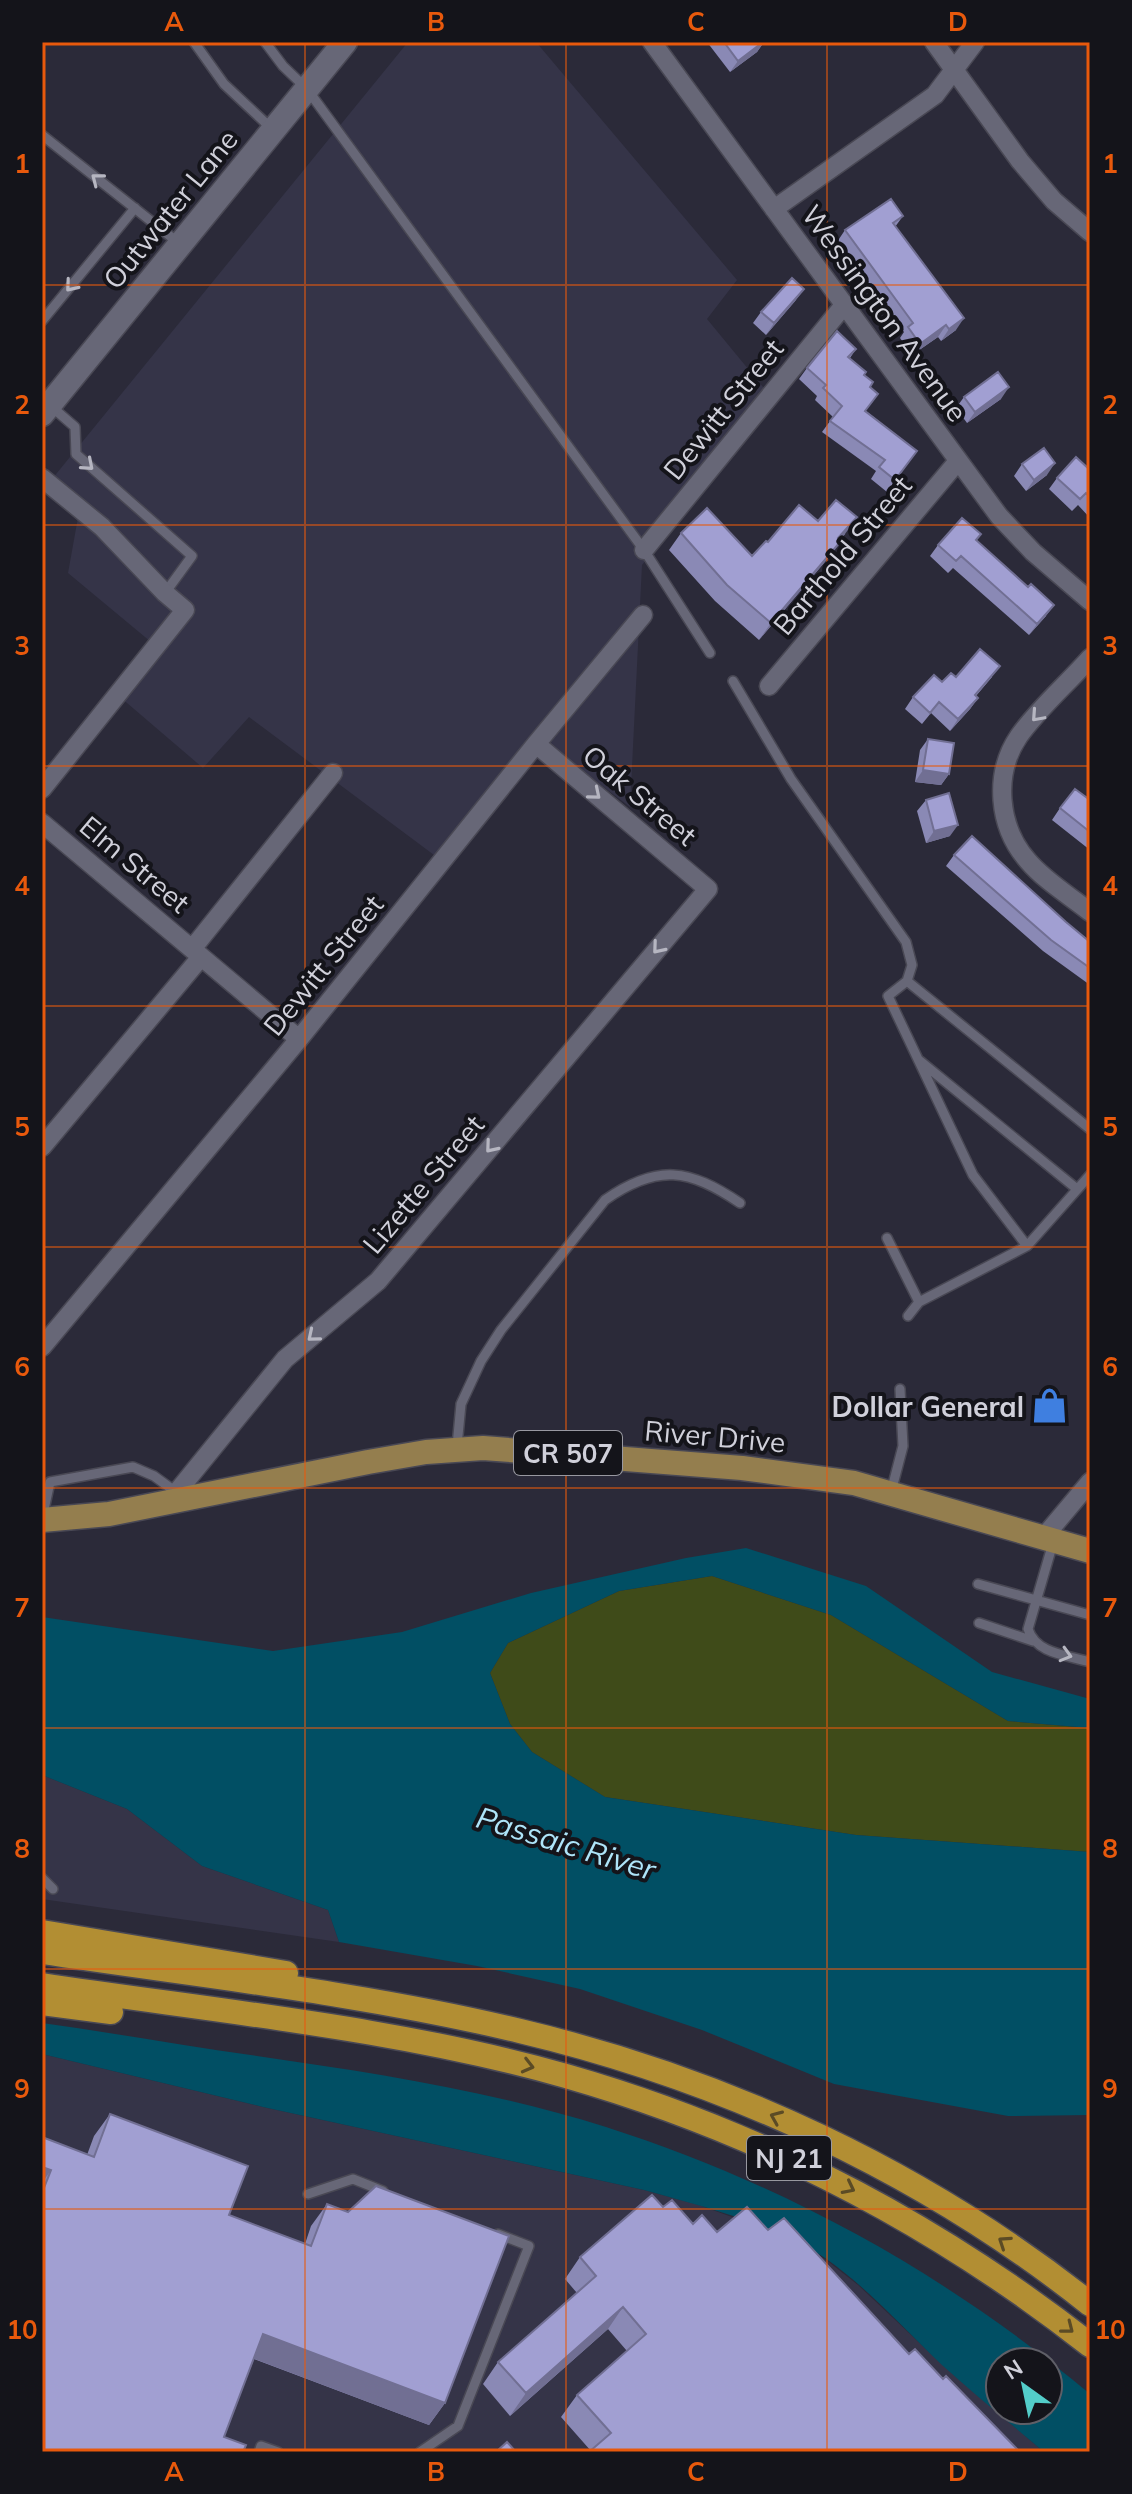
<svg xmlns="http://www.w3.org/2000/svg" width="1132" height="2494" font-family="Mulish,sans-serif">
<rect width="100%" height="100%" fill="#2b2a39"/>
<path fill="#353448" d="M 408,42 L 536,42 L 737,280 L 707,319 L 772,398 L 642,565 L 630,807 L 537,737 L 434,855 L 249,717 L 203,768 L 113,691 L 151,642 L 68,573 L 79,512 L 48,484 Z
M 42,1775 L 127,1809 L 202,1866 L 328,1910 L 339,1942 L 42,1899 Z
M 42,2054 L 263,2107 L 644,2190 L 699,2205 L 792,2239 L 825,2259 L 858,2285 L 944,2366 L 1044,2452 L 42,2452 Z"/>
<path fill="#3f4b19" d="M 712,1576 L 831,1615 L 1008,1721 L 1090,1728 L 1090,1852 L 856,1835 L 605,1797 L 532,1752 L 510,1724 L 490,1673 L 508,1643 L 619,1591 Z"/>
<path fill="#014f64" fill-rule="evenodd" d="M 746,1548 L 866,1586 L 992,1672 L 1090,1699 L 1090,1728 L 1008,1721 L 831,1615 L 712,1576 L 619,1591 L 508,1643 L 490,1673 L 510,1724 L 532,1752 L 605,1797 L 856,1835 L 1090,1852 L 1090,2115 L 1008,2116 L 834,2084 L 702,2030 L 580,1989 L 477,1966 L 339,1942 L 328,1910 L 202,1866 L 127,1809 L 42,1775 L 42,1617 L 273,1651 L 402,1632 L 531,1593 L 686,1558 Z
M 42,2023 C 114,2033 185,2046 257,2056 C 375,2073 492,2091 606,2127 C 784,2184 947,2274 1090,2394 L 1090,2452 L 1044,2452 C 1010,2423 975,2395 942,2365 C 904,2329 868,2288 825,2258 C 772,2223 704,2207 644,2190 L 263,2107 L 42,2054 ZM 1000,2362 L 1048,2362 L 1048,2410 L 1000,2410 Z"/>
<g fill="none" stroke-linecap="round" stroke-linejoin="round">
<defs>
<path id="lane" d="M 194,42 L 224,84 L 271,128
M 265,42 L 283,66 L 307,89 L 644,550 L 710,653
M 42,135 L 180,244
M 42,321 L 135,208
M 52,407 L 75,427 L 76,454 L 192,556 L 165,593
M 733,681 L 791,779 L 906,942 L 912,965 L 907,981
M 920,1061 L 1077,1189
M 887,1238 L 919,1302
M 1027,1246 L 1090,1175
M 908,1316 L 919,1302 L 1027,1246 L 973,1175 L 888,996 L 907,981 L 1090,1129
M 457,1446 L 461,1404 L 481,1361 L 501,1330 L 605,1200 C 658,1163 689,1169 740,1203
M 891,1492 L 903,1446 L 900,1389
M 42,1519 L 50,1482 L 133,1467 L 154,1476 L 176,1492
M 1053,1543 L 1028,1629 C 1036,1654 1067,1655 1090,1662
M 978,1584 L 1090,1615
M 979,1623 L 1033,1641
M 42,1878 L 53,1889
M 308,2194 L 353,2179 L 383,2191
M 259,2452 L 261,2446 L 278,2452
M 420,2452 L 458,2426 L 529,2246 L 498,2234"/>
<path id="street" d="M 652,42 L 999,516 L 1033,552 L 1090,601
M 934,42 L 1020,161 L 1054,201 L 1090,232
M 774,209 L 935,95 L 975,42
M 42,478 L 102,527 L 165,593 L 185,610 L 42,789
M 644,550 L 845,304
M 1090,658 C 1067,684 1039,708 1019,736 C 993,774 998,827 1028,861 C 1045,881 1070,896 1090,912
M 769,686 L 958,461
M 42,823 L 299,1039
M 192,949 L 333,773
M 42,1147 L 201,957
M 42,1347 L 299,1039 L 536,744 L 643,615
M 168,1503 L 285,1359 L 378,1281 L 708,889 L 536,744
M 1043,1538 L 1090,1482"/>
<path id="secondary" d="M 42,414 L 345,42"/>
<path id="primary" d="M 42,1520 L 109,1514 L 368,1462 L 426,1452 L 483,1448 L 742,1468 L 854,1483 L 1090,1551"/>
<path id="highway" d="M 42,1932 L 286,1973
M 42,1952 C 201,1976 363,1993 520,2031 C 726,2080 924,2172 1090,2304
M 42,1985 C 215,2011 398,2028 566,2076 C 758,2131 933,2222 1090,2345
M 42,2003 L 111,2012"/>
</defs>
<use href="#lane" stroke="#494854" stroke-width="12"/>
<use href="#street" stroke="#494854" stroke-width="21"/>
<use href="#secondary" stroke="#494854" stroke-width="27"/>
<use href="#primary" stroke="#494854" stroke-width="27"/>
<use href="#highway" stroke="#494854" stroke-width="27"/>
<use href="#lane" stroke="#676777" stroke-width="9"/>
<use href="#street" stroke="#676777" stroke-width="18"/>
<use href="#secondary" stroke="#676777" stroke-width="24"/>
<use href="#primary" stroke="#947e4e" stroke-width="24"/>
<use href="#highway" stroke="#b28e33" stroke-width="24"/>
</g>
<path fill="#8a89b5" d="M 707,42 L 764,42 L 757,52 L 730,72 Z
M 903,216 L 895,227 L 956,330 L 941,341 L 938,337 L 912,355 L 900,338 L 904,332 L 837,242 L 845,230 Z
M 796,300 L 766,335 L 753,323 L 761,312 Z
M 856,349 L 850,358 L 864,375 L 870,387 L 866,411 L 917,451 L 887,492 L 871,479 L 876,471 L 822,432 L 833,417 L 815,400 L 817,396 L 799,379 L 807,368 Z
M 964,397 L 1001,399 L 967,423 L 956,408 Z
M 1022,464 L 1047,475 L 1026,491 L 1014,476 Z
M 1090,470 L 1090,518 L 1078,505 L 1072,511 L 1049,489 L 1057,478 Z
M 818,521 L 845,534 L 840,540 L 829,557 L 759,640 L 715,601 L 669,550 L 681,533 L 752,556 L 768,542 Z
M 981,534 L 976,540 L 1046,616 L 1029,635 L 953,568 L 948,573 L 930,556 L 938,545 Z
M 956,677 L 992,677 L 976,696 L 978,698 L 970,709 L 950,731 L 931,713 L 922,724 L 905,709 L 913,697 L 942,682 Z
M 928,739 L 949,774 L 941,785 L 915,782 L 920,750 Z
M 926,800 L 950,836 L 926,843 L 917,811 Z
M 1090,800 L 1090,850 L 1052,820 L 1060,808 Z
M 954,855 L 1066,922 L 1090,942 L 1090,985 L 1043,951 L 946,866 Z
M 110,2114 L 229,2215 L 305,2244 L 311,2226 L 327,2204 L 445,2403 L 429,2425 L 254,2359 L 224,2437 L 42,2452 L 42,2137 L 87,2155 L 94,2136 Z
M 663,2207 L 693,2224 L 717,2232 L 768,2230 L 909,2354 L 943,2379 L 1020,2452 L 591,2451 L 561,2417 L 577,2395 L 627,2351 L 608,2329 L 510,2416 L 483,2384 L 498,2362 L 577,2293 L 565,2279 L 580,2257 Z"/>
<path fill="#716f93" d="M 763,42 L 764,42 L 757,52 L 730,72 L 738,61 Z
M 804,289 L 796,300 L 766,335 L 774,323 Z
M 964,318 L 956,330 L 941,341 L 949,329 Z
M 946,325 L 938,337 L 912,355 L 920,344 Z
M 1009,387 L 1001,399 L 967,423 L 975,412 Z
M 1055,463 L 1047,475 L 1026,491 L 1034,480 Z
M 857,517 L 845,534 L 826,555 L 838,538 Z
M 841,541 L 829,557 L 759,640 L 771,623 Z
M 1054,605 L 1046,616 L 1029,635 L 1037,624 Z
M 978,698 L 970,709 L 950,731 L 958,719 Z
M 923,770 L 949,774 L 941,785 L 915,782 Z
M 958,825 L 950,836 L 926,843 L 934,831 Z
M 42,2167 L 51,2170 L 42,2183 Z
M 623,2307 L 608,2329 L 510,2416 L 526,2393 Z
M 263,2334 L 445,2403 L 429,2425 L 247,2356 Z"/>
<path fill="#a19fd2" stroke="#716f93" stroke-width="2" d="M 724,42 L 763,42 L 738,61 Z
M 891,199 L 903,216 L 893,223 L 964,318 L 949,329 L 946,325 L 920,344 L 908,327 L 913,323 L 845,230 Z
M 792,278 L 804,289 L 774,323 L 761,312 Z
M 837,331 L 856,349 L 848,357 L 866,372 L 864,375 L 873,382 L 870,387 L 878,394 L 865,411 L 917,451 L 895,480 L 879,467 L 885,460 L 830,421 L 842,406 L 823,388 L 826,385 L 807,368 Z
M 998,372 L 1009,387 L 975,412 L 964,397 Z
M 1044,448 L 1055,463 L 1034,480 L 1022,464 Z
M 1076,457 L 1090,470 L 1090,498 L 1086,493 L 1080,499 L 1057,478 Z
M 836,500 L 857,517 L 838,538 L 841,541 L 771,623 L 727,585 L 681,533 L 707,508 L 752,556 L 766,541 L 768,542 L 799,505 L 818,521 Z
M 962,518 L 981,534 L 976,540 L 1028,587 L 1031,584 L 1054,605 L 1037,624 L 961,556 L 956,561 L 938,545 Z
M 980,649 L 1000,666 L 975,695 L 978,698 L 958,719 L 939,702 L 930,713 L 913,697 L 934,675 L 942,682 L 951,673 L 956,677 Z
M 928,739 L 954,743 L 949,774 L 923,770 Z
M 1075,789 L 1090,800 L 1090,832 L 1060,808 Z
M 949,793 L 958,825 L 934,831 L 926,800 Z
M 972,836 L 1066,922 L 1090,942 L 1090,968 L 1051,940 L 954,855 Z
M 110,2114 L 248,2166 L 229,2215 L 311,2246 L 327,2204 L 348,2212 L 376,2186 L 509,2236 L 445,2403 L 263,2334 L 224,2437 L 246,2445 L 243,2452 L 42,2452 L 42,2193 L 51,2170 L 42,2167 L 42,2137 L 94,2157 Z
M 652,2195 L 663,2207 L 672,2200 L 693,2224 L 702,2215 L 717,2232 L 747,2207 L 768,2230 L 784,2218 L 909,2354 L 915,2349 L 943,2379 L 946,2376 L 1020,2452 L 589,2452 L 611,2433 L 577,2395 L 646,2334 L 623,2307 L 526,2393 L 498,2362 L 596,2276 L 580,2257 Z
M 507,2442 L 516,2452 L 496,2452 Z"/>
<defs><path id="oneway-chevron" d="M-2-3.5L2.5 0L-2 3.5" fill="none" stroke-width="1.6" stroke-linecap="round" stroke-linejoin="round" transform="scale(2)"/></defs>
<g stroke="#b6b6c1">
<use href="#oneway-chevron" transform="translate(97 179) rotate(-142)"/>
<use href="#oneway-chevron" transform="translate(71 286) rotate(130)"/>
<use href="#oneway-chevron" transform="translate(88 465) rotate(41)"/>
<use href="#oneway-chevron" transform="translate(1037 716) rotate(132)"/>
<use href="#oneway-chevron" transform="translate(595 794) rotate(40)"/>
<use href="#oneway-chevron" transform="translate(658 948) rotate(130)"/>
<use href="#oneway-chevron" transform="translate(491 1147) rotate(130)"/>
<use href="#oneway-chevron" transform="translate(313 1336) rotate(140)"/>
<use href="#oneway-chevron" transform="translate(1066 1655) rotate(16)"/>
</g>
<g stroke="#5b4b25">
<use href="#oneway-chevron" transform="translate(528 2066) rotate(14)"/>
<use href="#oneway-chevron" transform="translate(776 2117) rotate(-157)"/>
<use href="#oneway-chevron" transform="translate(849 2188) rotate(27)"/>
<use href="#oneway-chevron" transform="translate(1004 2242) rotate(-146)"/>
<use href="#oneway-chevron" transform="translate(1068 2328) rotate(38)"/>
</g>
<path fill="none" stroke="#e8590c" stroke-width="2" stroke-opacity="0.55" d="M 305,42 L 305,2452M 566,42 L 566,2452M 827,42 L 827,2452M 42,285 L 1090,285M 42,525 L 1090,525M 42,766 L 1090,766M 42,1006 L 1090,1006M 42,1247 L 1090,1247M 42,1488 L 1090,1488M 42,1728 L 1090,1728M 42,1969 L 1090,1969M 42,2209 L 1090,2209"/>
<defs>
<symbol id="shop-bare" viewBox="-9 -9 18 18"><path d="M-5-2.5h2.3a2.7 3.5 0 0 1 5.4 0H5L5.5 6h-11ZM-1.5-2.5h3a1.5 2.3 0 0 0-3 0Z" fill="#3f7fe0" stroke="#14141a" stroke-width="2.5" paint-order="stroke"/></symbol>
</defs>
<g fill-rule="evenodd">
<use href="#shop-bare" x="1024" y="1380" width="51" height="51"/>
</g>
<g text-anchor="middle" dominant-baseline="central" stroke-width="8" stroke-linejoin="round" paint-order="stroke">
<g fill="#14141a" stroke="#9898a0" stroke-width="2">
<rect x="514" y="1431" width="108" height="44" rx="6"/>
<rect x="747" y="2136" width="84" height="44" rx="6"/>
</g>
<g font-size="26" font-weight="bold" fill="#d0d0da">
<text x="568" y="1453">CR 507</text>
<text x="789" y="2158">NJ 21</text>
</g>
<g font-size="28" fill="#d0d0da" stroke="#14141a">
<text transform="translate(170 209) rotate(-51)">Outwater Lane</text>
<text transform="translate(885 313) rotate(54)">Wessington Avenue</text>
<text transform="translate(723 409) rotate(-51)">Dewitt Street</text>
<text transform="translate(842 555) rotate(-50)">Barthold Street</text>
<text transform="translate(640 795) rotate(40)">Oak Street</text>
<text transform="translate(135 864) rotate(40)">Elm Street</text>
<text transform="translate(323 965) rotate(-51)">Dewitt Street</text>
<text transform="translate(423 1184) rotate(-50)">Lizette Street</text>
<text transform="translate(715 1436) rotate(5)">River Drive</text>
</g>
<g font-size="28" font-weight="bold" fill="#d0d0da" stroke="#14141a" text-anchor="end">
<text x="1024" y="1406">Dollar General</text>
</g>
<g font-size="30" font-style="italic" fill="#aee4f9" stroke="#14141a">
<text transform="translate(566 1843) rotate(17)">Passaic River</text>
</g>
</g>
<rect width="1132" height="2494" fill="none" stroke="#14141a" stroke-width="88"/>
<g transform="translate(1024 2386) rotate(327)"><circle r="38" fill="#14141a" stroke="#5f5f67" stroke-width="2"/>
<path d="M0-6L14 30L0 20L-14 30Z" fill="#53cdc9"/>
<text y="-12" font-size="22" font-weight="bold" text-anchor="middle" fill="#d0d0da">N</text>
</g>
<rect x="44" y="44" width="1044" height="2406" fill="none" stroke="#e8590c" stroke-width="3"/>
<g font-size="26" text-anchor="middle" font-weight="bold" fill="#e8590c">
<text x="174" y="31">A</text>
<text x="436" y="31">B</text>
<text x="696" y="31">C</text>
<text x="958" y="31">D</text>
<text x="22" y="173">1</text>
<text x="1110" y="173">1</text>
<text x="22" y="414">2</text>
<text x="1110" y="414">2</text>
<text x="22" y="655">3</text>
<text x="1110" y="655">3</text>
<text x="22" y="895">4</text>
<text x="1110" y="895">4</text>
<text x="22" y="1136">5</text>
<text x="1110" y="1136">5</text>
<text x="22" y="1376">6</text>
<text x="1110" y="1376">6</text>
<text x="22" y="1617">7</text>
<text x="1110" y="1617">7</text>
<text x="22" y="1858">8</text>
<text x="1110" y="1858">8</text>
<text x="22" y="2098">9</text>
<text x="1110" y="2098">9</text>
<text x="22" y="2339">10</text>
<text x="1110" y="2339">10</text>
<text x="174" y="2481">A</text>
<text x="436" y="2481">B</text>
<text x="696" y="2481">C</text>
<text x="958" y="2481">D</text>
</g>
</svg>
